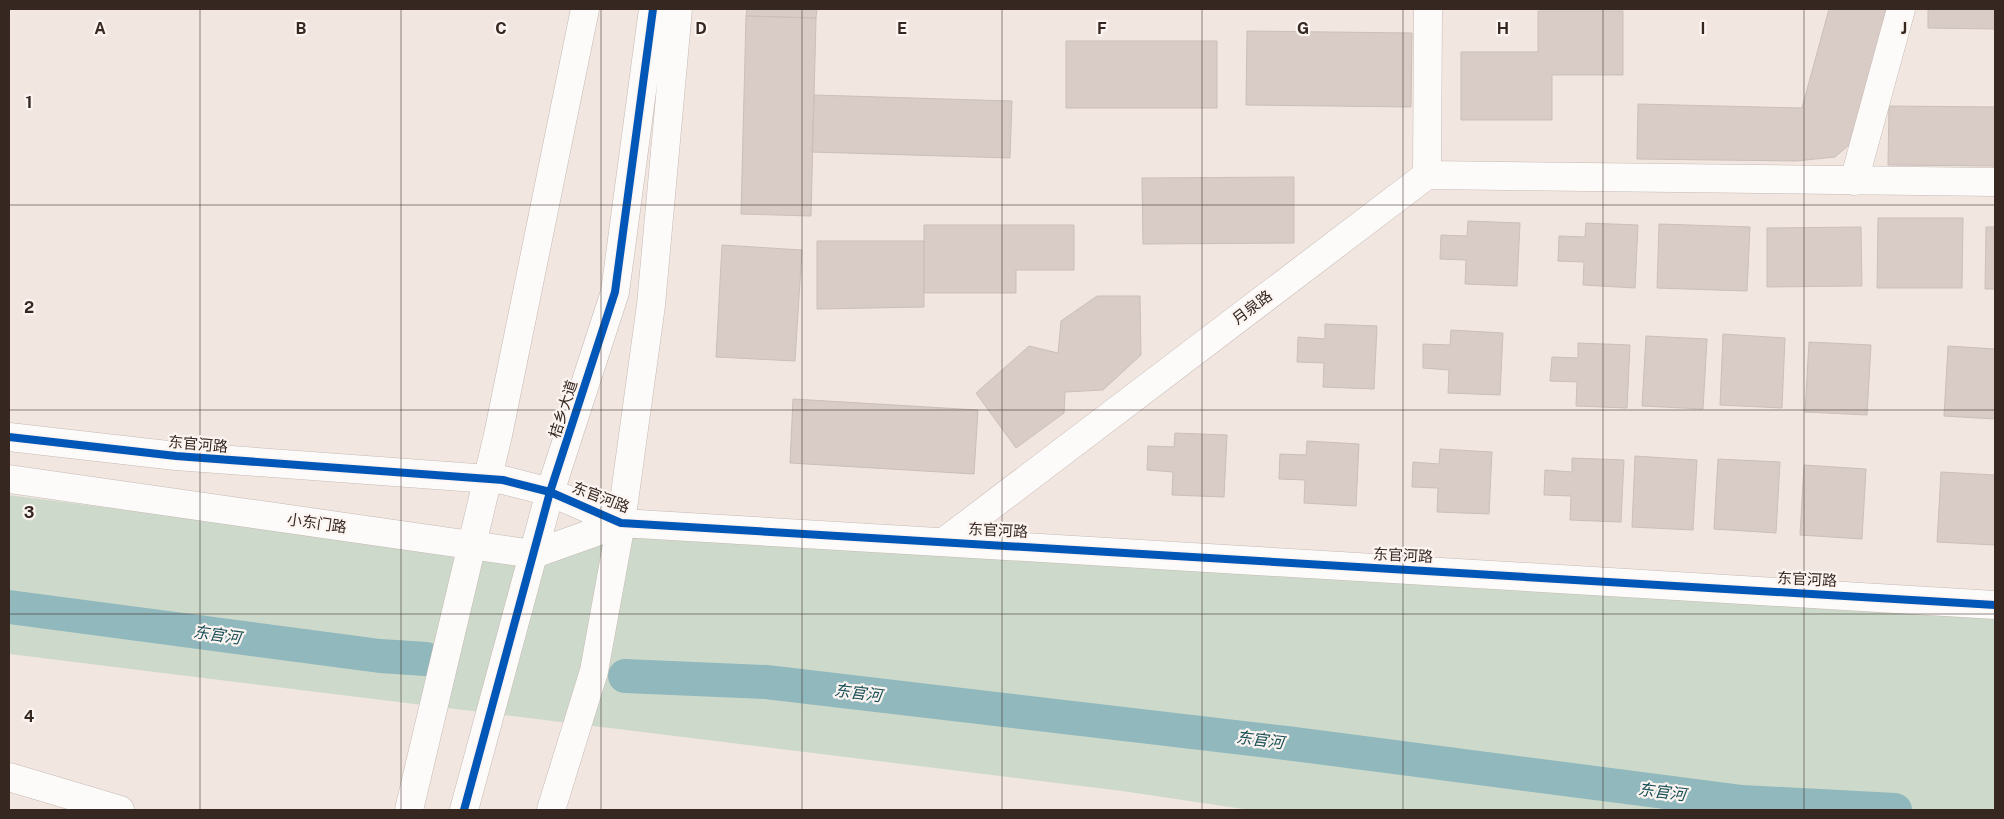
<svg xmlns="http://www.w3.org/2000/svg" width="2004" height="819" font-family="'Public Sans','Noto Sans SC',sans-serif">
<rect width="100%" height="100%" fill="#f2e6e1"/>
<path fill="#cddacb" d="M 9,495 L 434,550 L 621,523 L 1995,605 L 1995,810 L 1250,810 L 1122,791 L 9,654 Z"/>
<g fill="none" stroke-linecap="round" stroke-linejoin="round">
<path stroke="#91b8bd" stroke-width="34" d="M 9,607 L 380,656 L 426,659
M 625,676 L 766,682 L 1286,743 L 1742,802 L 1895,810"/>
</g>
<path fill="#d9ccc7" stroke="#cbbfba" d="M 747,9 L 817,9 L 816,18 L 746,16 Z
M 1829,9 L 1886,9 L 1856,139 L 1835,157 L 1796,161 L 1637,159 L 1638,104 L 1802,108 Z
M 1928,9 L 1995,9 L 1995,29 L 1928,28 Z
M 1538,11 L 1623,11 L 1623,75 L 1552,75 L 1552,120 L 1461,120 L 1461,52 L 1538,52 Z
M 746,16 L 816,18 L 811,216 L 741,214 Z
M 1247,31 L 1412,33 L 1411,107 L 1246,105 Z
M 1066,41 L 1217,41 L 1217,108 L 1066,108 Z
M 814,95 L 1012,101 L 1010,158 L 812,152 Z
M 1889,106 L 1995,107 L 1995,166 L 1888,165 Z
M 1294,177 L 1294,243 L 1143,244 L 1142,178 Z
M 1878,218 L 1963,218 L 1962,288 L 1877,288 Z
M 1468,221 L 1520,223 L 1517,286 L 1465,284 L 1466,260 L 1440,259 L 1441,235 L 1467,236 Z
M 1586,223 L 1638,225 L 1635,288 L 1583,285 L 1584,262 L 1558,261 L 1559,236 L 1585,237 Z
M 1659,224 L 1750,227 L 1747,291 L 1657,288 Z
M 924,225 L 1074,225 L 1074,270 L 1016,270 L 1016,293 L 924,293 Z
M 1861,227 L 1862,286 L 1767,287 L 1767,228 Z
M 1986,227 L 1995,227 L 1995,289 L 1985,289 Z
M 817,241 L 924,241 L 924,307 L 817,309 Z
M 722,245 L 802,250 L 795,361 L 716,357 Z
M 1097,296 L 1140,296 L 1141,355 L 1103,390 L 1065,392 L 1064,413 L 1016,448 L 976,393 L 1029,346 L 1058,353 L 1061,321 Z
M 1325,324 L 1377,326 L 1374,389 L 1323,387 L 1324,363 L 1297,362 L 1298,337 L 1325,339 Z
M 1451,330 L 1503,333 L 1500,395 L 1448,393 L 1449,370 L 1423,368 L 1423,344 L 1450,345 Z
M 1723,334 L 1785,338 L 1782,408 L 1720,405 Z
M 1646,336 L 1707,339 L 1703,409 L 1642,406 Z
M 1809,342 L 1871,345 L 1867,415 L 1805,412 Z
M 1578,343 L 1630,345 L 1627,408 L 1576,406 L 1577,382 L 1550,381 L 1552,357 L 1578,358 Z
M 1948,346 L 1995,349 L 1995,419 L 1944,416 Z
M 793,399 L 978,410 L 974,474 L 790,463 Z
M 1175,433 L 1227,435 L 1224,497 L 1172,495 L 1173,472 L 1147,470 L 1148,446 L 1174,447 Z
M 1307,441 L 1359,444 L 1356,506 L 1304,503 L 1305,480 L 1279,479 L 1280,454 L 1306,455 Z
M 1440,449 L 1492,452 L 1489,514 L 1437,512 L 1438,488 L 1412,487 L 1413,462 L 1439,464 Z
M 1635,456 L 1697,460 L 1693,530 L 1632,527 Z
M 1572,458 L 1624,460 L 1621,522 L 1570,520 L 1571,496 L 1544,495 L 1545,470 L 1572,472 Z
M 1718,459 L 1780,462 L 1776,533 L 1714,529 Z
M 1804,465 L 1866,469 L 1862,539 L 1800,535 Z
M 1941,472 L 1995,475 L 1995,545 L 1937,542 Z"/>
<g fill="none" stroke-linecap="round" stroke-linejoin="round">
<defs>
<path id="minor" d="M 1427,175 L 1995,182
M 1854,181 L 1901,9
M 9,437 L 176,456 L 503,480 L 550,492 L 621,523 L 1995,605
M 9,479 L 534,554 L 621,523
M 945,541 L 1427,175 L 1428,9
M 9,777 L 120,810
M 409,810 L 498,435 L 585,9
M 464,810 L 550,492 L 615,292 L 653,9
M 551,810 L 594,671 L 621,523 L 651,305 L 678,9"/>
</defs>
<use href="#minor" stroke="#c5b9b3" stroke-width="29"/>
<use href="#minor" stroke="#fdfbfa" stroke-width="28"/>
<defs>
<path id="cycleway" d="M 9,437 L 176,456 L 503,480 L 550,492 L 621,523 L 1995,605
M 464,810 L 550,492 L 615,292 L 653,9"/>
</defs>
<use href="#cycleway" stroke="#fcf4f1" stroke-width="11"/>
<use href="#cycleway" stroke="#0057b8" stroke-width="8"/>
</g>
<path fill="none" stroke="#362821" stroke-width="1" stroke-opacity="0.55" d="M 200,9 L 200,810M 401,9 L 401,810M 601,9 L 601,810M 802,9 L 802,810M 1002,9 L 1002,810M 1202,9 L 1202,810M 1403,9 L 1403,810M 1603,9 L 1603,810M 1804,9 L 1804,810M 9,205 L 1995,205M 9,410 L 1995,410M 9,614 L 1995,614"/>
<g text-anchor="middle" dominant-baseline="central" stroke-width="4.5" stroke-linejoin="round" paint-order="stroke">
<g font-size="15" fill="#362821" stroke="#fcf4f1">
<text transform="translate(1252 307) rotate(-37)">月泉路</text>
<text transform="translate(563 409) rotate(-72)">桔乡大道</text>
<text transform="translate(198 444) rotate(5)">东官河路</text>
<text transform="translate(601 497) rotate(21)">东官河路</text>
<text transform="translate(317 523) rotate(8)">小东门路</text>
<text transform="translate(998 530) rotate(3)">东官河路</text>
<text transform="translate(1403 555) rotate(3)">东官河路</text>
<text transform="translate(1807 579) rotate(3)">东官河路</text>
</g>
<g font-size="16" font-style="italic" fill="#195057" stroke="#fcf4f1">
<text transform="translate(217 635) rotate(8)">东官河</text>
<text transform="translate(858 693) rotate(7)">东官河</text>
<text transform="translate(1260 740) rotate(7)">东官河</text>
<text transform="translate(1662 792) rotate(7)">东官河</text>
</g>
</g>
<g font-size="16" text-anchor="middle" font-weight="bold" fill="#362821" stroke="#fcf4f1" stroke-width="4.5" stroke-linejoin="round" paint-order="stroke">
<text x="100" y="34">A</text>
<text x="301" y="34">B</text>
<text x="501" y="34">C</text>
<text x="701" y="34">D</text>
<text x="902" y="34">E</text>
<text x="1102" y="34">F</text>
<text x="1303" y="34">G</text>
<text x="1503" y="34">H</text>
<text x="1703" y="34">I</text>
<text x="1904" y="34">J</text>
<text x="29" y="108">1</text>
<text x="29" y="313">2</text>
<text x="29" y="518">3</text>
<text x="29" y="722">4</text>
</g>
<rect width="2004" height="819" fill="none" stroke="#362821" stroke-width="20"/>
</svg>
